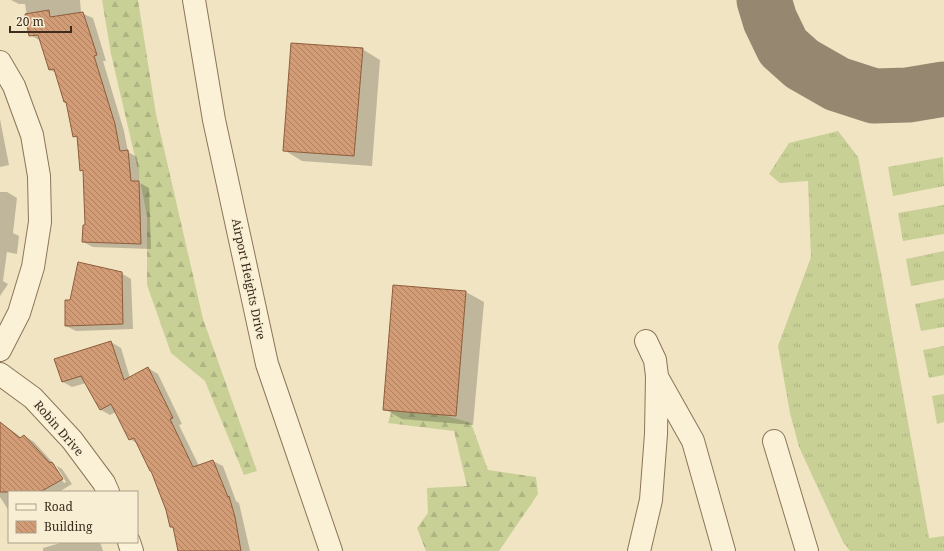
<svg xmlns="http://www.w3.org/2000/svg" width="944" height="551" font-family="'Noto Serif',serif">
<defs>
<pattern id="grass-tufts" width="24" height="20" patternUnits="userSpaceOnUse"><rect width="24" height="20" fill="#c8d096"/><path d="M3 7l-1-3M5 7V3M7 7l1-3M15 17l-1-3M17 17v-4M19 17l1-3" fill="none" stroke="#adb381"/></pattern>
<pattern id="forest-firs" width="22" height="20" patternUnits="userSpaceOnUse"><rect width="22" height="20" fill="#c8d096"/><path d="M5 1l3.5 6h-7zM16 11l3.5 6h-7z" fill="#adb381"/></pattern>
<pattern id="building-back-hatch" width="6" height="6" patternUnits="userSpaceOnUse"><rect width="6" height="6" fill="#d29d76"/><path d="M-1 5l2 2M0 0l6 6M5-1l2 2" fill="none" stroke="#ac8060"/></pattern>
</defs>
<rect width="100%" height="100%" fill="#f1e4c3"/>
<path fill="url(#grass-tufts)" d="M 838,131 L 858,157 L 880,267 L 929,538 L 944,536 L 944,551 L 850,551 L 843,542 L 799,447 L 790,413 L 778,346 L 811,257 L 808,181 L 780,183 L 769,174 L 789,143 Z
M 943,157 L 944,186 L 893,196 L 888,167 Z
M 944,205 L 944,234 L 903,241 L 898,213 Z
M 944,251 L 944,280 L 911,286 L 906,259 Z
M 944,298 L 944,327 L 921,331 L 915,304 Z
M 944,346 L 944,375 L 929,378 L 923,350 Z
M 944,394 L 944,422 L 937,424 L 932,396 Z"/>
<path fill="url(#forest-firs)" d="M 102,0 L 138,0 L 156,114 L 203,319 L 257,471 L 244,475 L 205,381 L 171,353 L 147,285 L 147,216 L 138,170 L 111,54 Z
M 392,410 L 443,415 L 471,423 L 488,470 L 536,477 L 538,494 L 499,551 L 426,551 L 417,528 L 428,513 L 427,488 L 467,486 L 454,431 L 388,423 Z"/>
<path fill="#0003" fill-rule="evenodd" d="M 11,0 L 80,0 L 81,13 L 93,18 L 106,61 L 103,61 L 124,131 L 128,152 L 137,157 L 140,183 L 149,188 L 151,249 L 93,247 L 83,242 L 87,226 L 84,172 L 81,170 L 78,138 L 74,136 L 67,103 L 64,102 L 56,73 L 50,70 L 41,41 L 30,35 L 25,4 L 19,4 Z
M 362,49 L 380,60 L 372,166 L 302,161 L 284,150 Z
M 0,119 L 9,165 L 0,167 Z
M 0,192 L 7,192 L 17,198 L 13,233 L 19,236 L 17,254 L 7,252 L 3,281 L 8,284 L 0,296 Z
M 121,273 L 131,279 L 133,329 L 76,331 L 66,326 L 70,301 Z
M 466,292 L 484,302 L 473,425 L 402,419 L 384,409 Z
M 111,342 L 121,348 L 130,378 L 148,368 L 158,374 L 182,424 L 179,425 L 199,466 L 213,461 L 223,466 L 236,501 L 239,503 L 250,551 L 179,551 L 175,529 L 171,527 L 167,510 L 152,472 L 138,444 L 130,439 L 116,412 L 110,415 L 101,410 L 86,383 L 72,387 L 63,382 Z
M 0,422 L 22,438 L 25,436 L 34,442 L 54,464 L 62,469 L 72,484 L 59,492 L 9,492 L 9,511 L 0,497 ZM 53,465 L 56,465 L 66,482 L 64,483 Z
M 64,542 L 100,542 L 103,551 L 43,551 L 43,548 Z"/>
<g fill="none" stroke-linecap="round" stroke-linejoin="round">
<path stroke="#968870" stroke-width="55" d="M 764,0 L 770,20 L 783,47 L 802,64 L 837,84 L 874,96 L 908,95 L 944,89"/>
</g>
<path fill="url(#building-back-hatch)" stroke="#8d5d3c" d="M 49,10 L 50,17 L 83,12 L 97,55 L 94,56 L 115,124 L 120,151 L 128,150 L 131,181 L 139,181 L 141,244 L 82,242 L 83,225 L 85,225 L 83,170 L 80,171 L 77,136 L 73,137 L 66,102 L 64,102 L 54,69 L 49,70 L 38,35 L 29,36 L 25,14 Z
M 291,43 L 363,48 L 354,156 L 283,151 Z
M 78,262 L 122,272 L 123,324 L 65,326 L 65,300 L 70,300 Z
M 393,285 L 466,291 L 456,416 L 383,410 Z
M 111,341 L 124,380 L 148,367 L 173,418 L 170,419 L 193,467 L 213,460 L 228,497 L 229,496 L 235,517 L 241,551 L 178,551 L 173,527 L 170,527 L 166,510 L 151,471 L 150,471 L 134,438 L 129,440 L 111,404 L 100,410 L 81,376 L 62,382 L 54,359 Z
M 0,422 L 20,438 L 24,435 L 50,463 L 52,462 L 63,479 L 40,492 L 0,492 Z"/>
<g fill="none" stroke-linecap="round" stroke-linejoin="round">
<defs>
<path id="minor" d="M 194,0 L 214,120 L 267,364 L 331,551
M 0,62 L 14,86 L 32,135 L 39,176 L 40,222 L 33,267 L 19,313 L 0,350
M 0,374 L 33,398 L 72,440 L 104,483 L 108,492
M 657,377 L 693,441 L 724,551
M 774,441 L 807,551
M 129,542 L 132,551
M 639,551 L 651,500 L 656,434 L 657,376 L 655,360 L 646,341"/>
</defs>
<use href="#minor" stroke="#8c7558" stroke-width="24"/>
<use href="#minor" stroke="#fbf1d7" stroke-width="22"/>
</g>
<g text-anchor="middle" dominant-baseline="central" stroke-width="3" stroke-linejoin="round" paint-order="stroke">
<g font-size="12" fill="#3b2c1d" stroke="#f8eed3">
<text transform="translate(249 279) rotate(78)">Airport Heights Drive</text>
<text transform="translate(59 428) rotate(49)">Robin Drive</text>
</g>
</g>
<rect x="8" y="491" width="130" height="52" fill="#f8eed3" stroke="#aca08a"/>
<rect x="16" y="504" width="20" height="6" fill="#fbf1d7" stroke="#aca08a"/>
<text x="44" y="511" font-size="12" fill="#3b2c1d">Road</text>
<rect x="16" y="521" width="20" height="12" fill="url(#building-back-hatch)" stroke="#aca08a"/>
<text x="44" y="531" font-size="12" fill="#3b2c1d">Building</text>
<path d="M10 26v6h61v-6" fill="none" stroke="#3b2c1d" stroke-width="2"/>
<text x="16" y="26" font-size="12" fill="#3b2c1d" stroke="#f8eed3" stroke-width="3" paint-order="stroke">20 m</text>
</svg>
